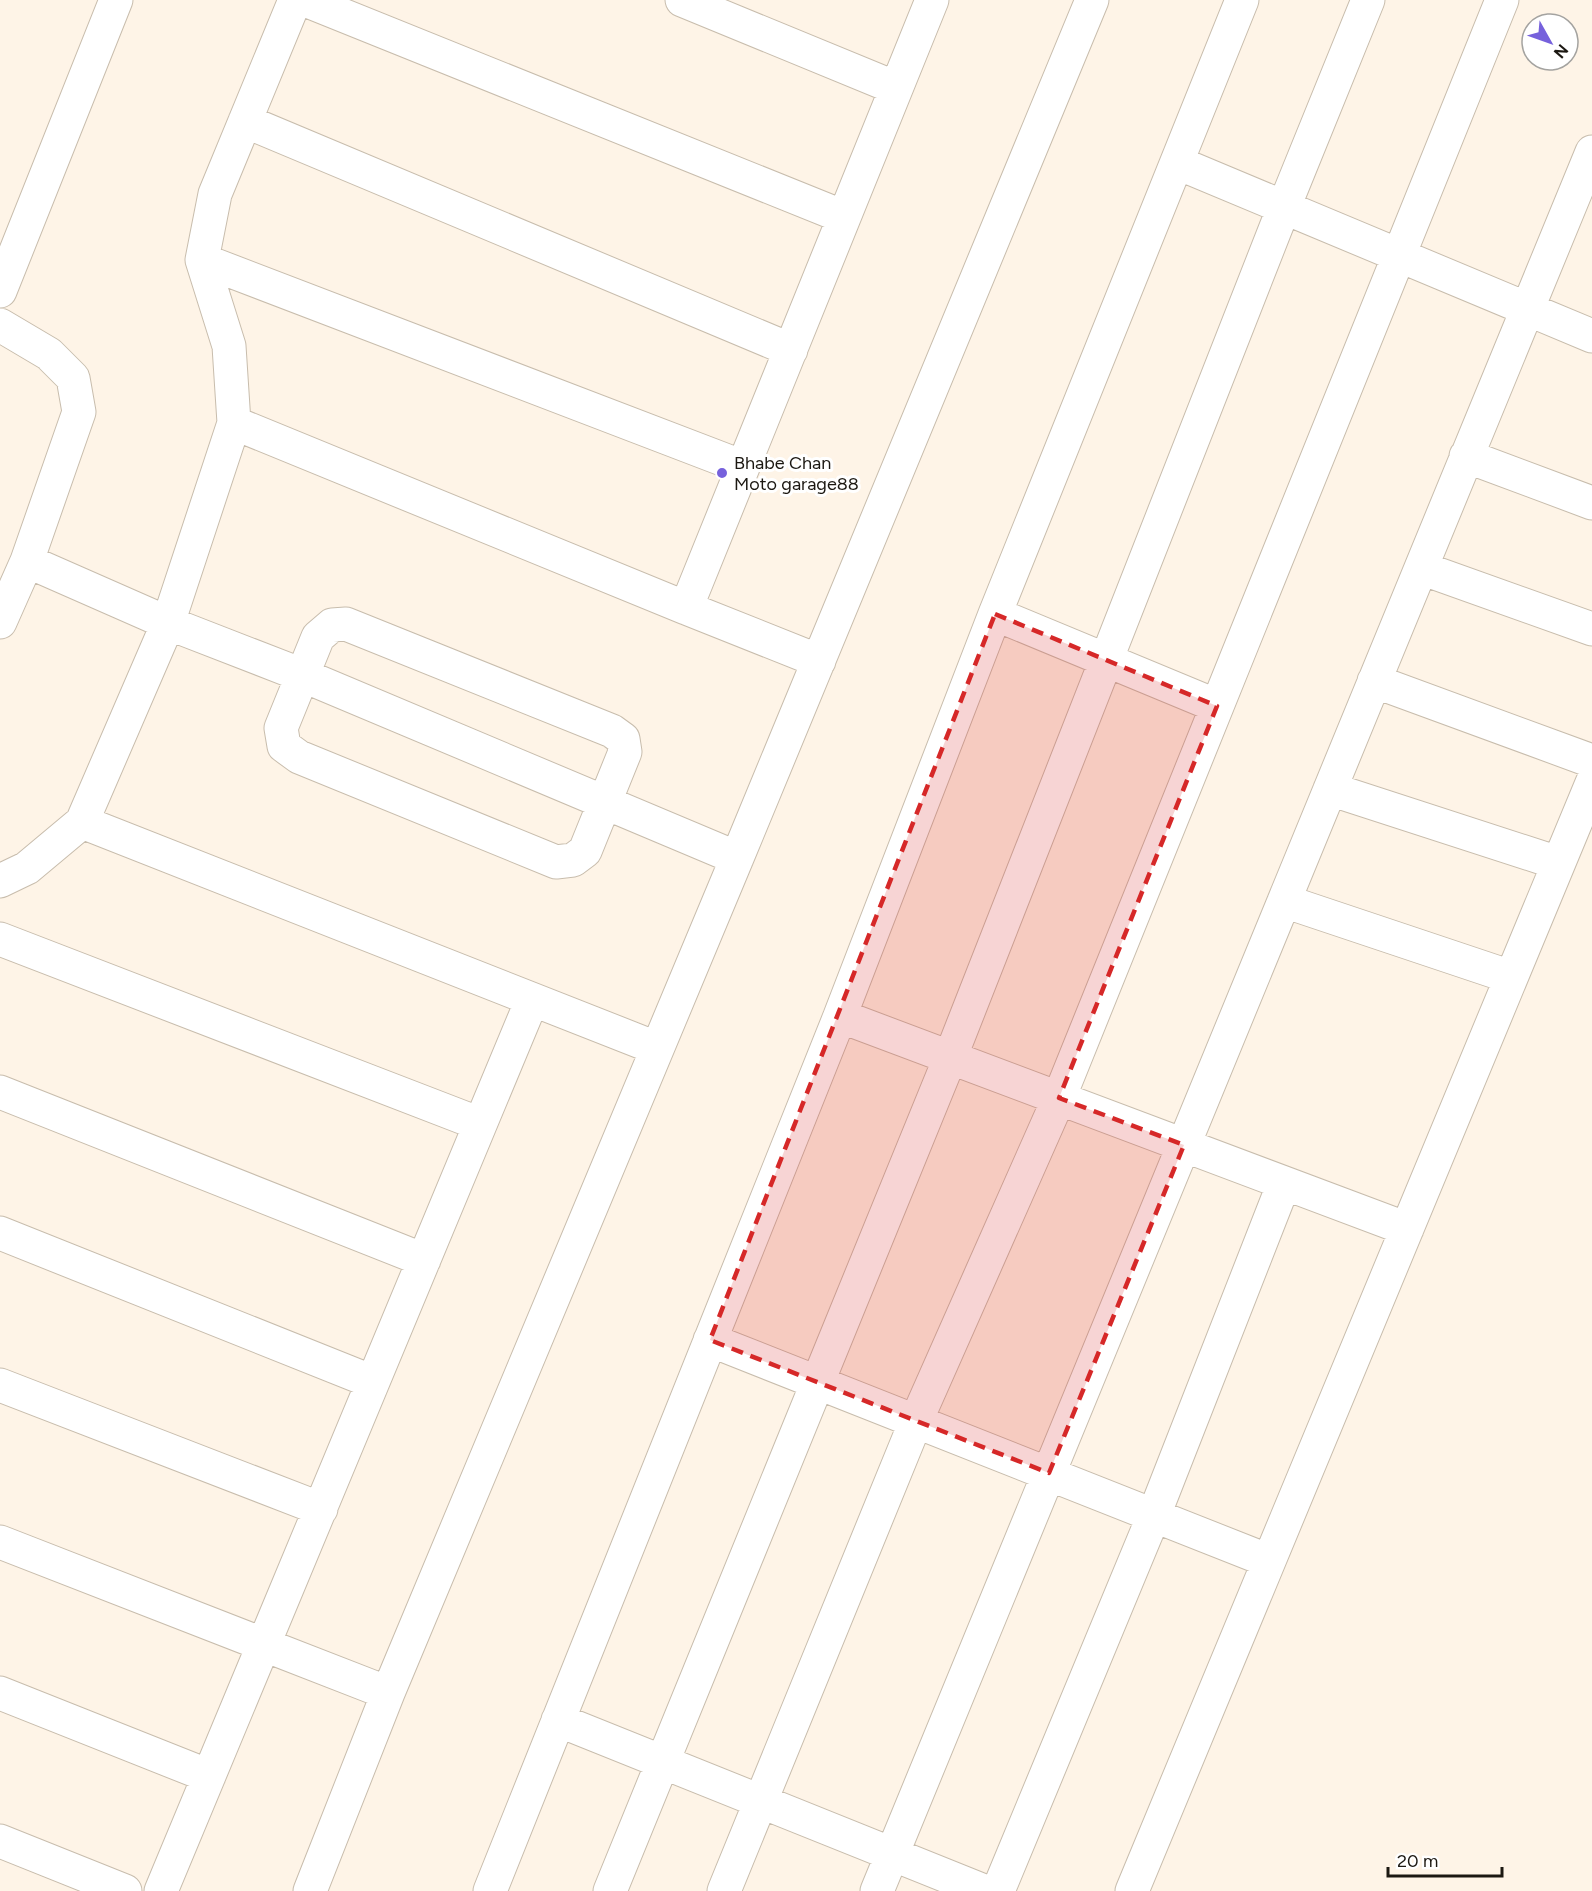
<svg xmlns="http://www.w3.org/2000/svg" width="1592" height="1891" font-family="Figtree,sans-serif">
<rect width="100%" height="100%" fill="#fef4e7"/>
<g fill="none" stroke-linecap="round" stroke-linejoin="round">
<defs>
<path id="minor" d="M 305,0 L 844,217
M 682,0 L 896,88
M 245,121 L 791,350
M 1178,163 L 1592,336
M 202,260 L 743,467
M 0,291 L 116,0
M 0,325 L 49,354 L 73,378 L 79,412 L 27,561 L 0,622
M 234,423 L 686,608 L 932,0
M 1466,456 L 1592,503
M 27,561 L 168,623 L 302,675 L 737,858
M 1421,568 L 1592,629
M 686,608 L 819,661
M 995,614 L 1217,706
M 346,624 L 612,731 L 623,739 L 625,752 L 585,851 L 573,860 L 556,862 L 299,757 L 284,746 L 281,728 L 318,637 L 332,625 Z
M 1374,681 L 1592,761
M 1330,789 L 1558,863
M 82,822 L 656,1048
M 0,881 L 27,868 L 82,822 L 168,623 L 234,423 L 229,346 L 202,260 L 215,194 L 295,0
M 1284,901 L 1511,977
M 0,939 L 480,1124
M 840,1016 L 1407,1229
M 0,1092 L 424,1260
M 0,1233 L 373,1382
M 710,1340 L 1269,1561
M 0,1385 L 321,1509
M 0,1542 L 388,1693
M 0,1693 L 209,1776
M 558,1720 L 984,1891
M 0,1841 L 125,1891
M 161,1891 L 532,1000
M 310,1891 L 388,1693 L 737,858 L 1092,0
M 490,1891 L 840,1016 L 995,614 L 1242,0
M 610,1891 L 950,1058 L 1284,207 L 1368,0
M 724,1891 L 916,1421 L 1059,1098 L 1502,0
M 877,1891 L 1592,152
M 998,1891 L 1154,1515 L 1284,1183
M 1132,1891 L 1592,783"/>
</defs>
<use href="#minor" stroke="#c8bdad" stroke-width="35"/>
<use href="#minor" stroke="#fff" stroke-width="33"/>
</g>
<path fill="#d62828" fill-opacity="0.2" stroke="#d62828" stroke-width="4.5" stroke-dasharray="12 8" stroke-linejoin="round" d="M 995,614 L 1217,706 L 1059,1098 L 1184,1145 L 1049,1473 L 710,1340 Z"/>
<circle fill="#7661dc" stroke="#fff" stroke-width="2" cx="722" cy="473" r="6"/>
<g text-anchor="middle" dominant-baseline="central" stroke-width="6" stroke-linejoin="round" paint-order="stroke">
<g font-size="18" fill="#1c1812" stroke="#fff" text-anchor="start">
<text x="734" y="463">Bhabe Chan<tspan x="734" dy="21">Moto garage88</tspan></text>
</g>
</g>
<g transform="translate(1550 42) rotate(130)"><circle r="28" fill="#ffffff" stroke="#a4a3a0" stroke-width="1.5"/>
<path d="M0-4.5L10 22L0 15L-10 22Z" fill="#7661dc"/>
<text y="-9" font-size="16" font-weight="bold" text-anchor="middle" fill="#1c1812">N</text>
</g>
<path d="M1388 1867v9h114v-9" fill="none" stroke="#1c1812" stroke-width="3"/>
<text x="1397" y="1867" font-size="18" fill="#1c1812" stroke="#ffffff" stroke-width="4.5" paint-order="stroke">20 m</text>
</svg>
